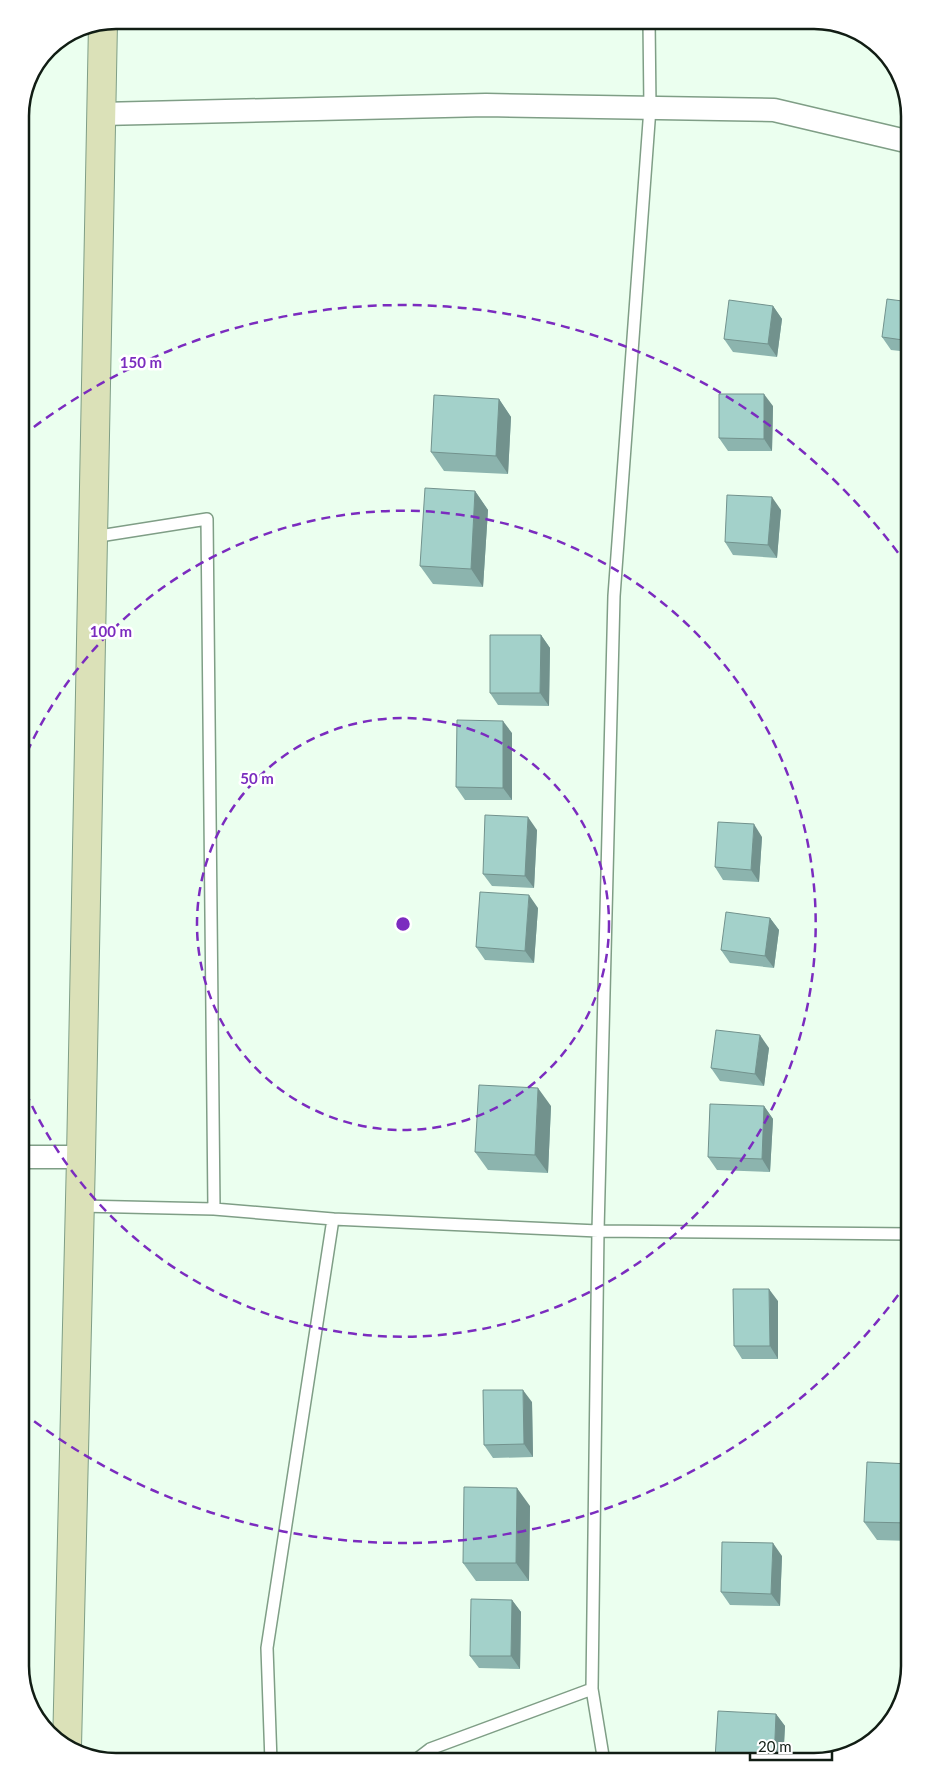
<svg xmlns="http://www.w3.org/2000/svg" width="930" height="1782" font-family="Lato,sans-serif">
<rect width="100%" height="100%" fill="#ebffef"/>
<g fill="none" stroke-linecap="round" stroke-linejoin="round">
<defs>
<path id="lane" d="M 93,537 L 207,519 L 214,1209
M 80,1206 L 214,1209 L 333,1219 L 598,1231 L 910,1234
M 271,1762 L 267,1648 L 333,1219
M 413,1762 L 430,1749 L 592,1689
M 604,1762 L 592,1689 L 598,1231 L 614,596 L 650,108 L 649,20"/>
<path id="street" d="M 101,114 L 486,105 L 774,110 L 910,142
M 20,1157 L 81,1157"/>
<path id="secondary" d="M 67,1747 L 81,1157 L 103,23"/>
</defs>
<use href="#lane" stroke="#7f9e86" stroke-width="14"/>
<use href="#street" stroke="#7f9e86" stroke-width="25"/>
<use href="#secondary" stroke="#7f9e86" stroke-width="30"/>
<use href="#lane" stroke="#fff" stroke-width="11"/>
<use href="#street" stroke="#fff" stroke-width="22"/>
<use href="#secondary" stroke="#dbe1b8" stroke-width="28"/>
</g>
<path fill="#8cb4ae" d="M 910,302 L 910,352 L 891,350 L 882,337 Z
M 773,306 L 782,319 L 777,357 L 733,352 L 724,339 Z
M 499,399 L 511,417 L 508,474 L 444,471 L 431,452 Z
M 773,406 L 772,451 L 728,451 L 719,438 Z
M 475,491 L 488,510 L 483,587 L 433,584 L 420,566 Z
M 781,510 L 777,558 L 733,555 L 725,542 Z
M 541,635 L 550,648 L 549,706 L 498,705 L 490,693 Z
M 512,733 L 512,800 L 465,800 L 456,787 Z
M 537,830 L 534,888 L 492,886 L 483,874 Z
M 762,837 L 759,882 L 723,880 L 715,867 Z
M 538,908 L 534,963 L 485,960 L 476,947 Z
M 770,918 L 779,930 L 774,968 L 730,963 L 721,950 Z
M 769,1048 L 764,1086 L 720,1081 L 711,1068 Z
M 551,1106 L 548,1173 L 488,1170 L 475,1152 Z
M 764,1106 L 773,1119 L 770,1172 L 717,1170 L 708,1157 Z
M 778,1301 L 778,1359 L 742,1359 L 734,1346 Z
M 532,1402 L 533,1457 L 493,1458 L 484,1445 Z
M 910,1464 L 910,1541 L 877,1540 L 864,1522 Z
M 530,1506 L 529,1581 L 476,1581 L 463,1563 Z
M 782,1556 L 780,1606 L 730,1605 L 721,1592 Z
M 512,1600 L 521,1612 L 520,1669 L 479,1668 L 470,1656 Z
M 776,1714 L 785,1726 L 783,1762 L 717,1762 L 715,1759 Z"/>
<path fill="#72928d" d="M 773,306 L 782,319 L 777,357 L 768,344 Z
M 764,394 L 773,406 L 772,451 L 764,439 Z
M 499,399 L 511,417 L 508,474 L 496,456 Z
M 475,491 L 488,510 L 483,587 L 471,569 Z
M 772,497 L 781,510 L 777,558 L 768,545 Z
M 541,635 L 550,648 L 549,706 L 540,693 Z
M 503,721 L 512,733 L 512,800 L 503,788 Z
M 528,817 L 537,830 L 534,888 L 525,876 Z
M 754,824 L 762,837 L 759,882 L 751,870 Z
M 529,895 L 538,908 L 534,963 L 525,951 Z
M 770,918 L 779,930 L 774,968 L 765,956 Z
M 760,1035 L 769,1048 L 764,1086 L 755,1074 Z
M 538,1088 L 551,1106 L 548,1173 L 535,1155 Z
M 764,1106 L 773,1119 L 770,1172 L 762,1159 Z
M 769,1289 L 778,1301 L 778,1359 L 770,1346 Z
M 523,1390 L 532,1402 L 533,1457 L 524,1444 Z
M 517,1488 L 530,1506 L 529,1581 L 516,1563 Z
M 773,1543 L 782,1556 L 780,1606 L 771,1594 Z
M 512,1600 L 521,1612 L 520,1669 L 511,1656 Z
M 776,1714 L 785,1726 L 783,1762 L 774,1762 Z"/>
<path fill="#a3d1ca" stroke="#72928d" d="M 887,299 L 910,302 L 910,341 L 882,337 Z
M 729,300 L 773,306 L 768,344 L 724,339 Z
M 719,394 L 764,394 L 764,439 L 719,438 Z
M 434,395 L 499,399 L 496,456 L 431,452 Z
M 425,488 L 475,491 L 471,569 L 420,566 Z
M 727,495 L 772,497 L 768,545 L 725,542 Z
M 490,635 L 541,635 L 540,693 L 490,693 Z
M 457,720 L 503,721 L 503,788 L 456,787 Z
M 485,815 L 528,817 L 525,876 L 483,874 Z
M 718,822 L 754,824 L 751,870 L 715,867 Z
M 480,892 L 529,895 L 525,951 L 476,947 Z
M 726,912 L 770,918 L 765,956 L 721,950 Z
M 716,1030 L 760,1035 L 755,1074 L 711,1068 Z
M 479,1085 L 538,1088 L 535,1155 L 475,1152 Z
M 710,1104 L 764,1106 L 762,1159 L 708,1157 Z
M 733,1289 L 769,1289 L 770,1346 L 734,1346 Z
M 483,1390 L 523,1390 L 524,1444 L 484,1445 Z
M 867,1462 L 910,1464 L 910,1523 L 864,1522 Z
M 464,1487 L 517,1488 L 516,1563 L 463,1563 Z
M 722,1542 L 773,1543 L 771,1594 L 721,1592 Z
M 471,1599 L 512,1600 L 511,1656 L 470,1656 Z
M 718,1711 L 776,1714 L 774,1762 L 715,1759 Z"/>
<g fill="none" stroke="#7b2cbf" stroke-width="2.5" stroke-dasharray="9 6">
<circle cx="403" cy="924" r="206"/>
<path d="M21 766A413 413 0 1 1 20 1079"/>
<path d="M907 1283A619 619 0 0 1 22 1412M22 436A619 619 0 0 1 907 565"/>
</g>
<path d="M0 0H930V1782H0ZM116 29H814A87 87 0 0 1 901 116V1666A87 87 0 0 1 814 1753H116A87 87 0 0 1 29 1666V116A87 87 0 0 1 116 29Z" fill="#fff" fill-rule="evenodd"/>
<path fill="none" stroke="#111d14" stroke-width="2.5" d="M116 29H814A87 87 0 0 1 901 116V1666A87 87 0 0 1 814 1753H116A87 87 0 0 1 29 1666V116A87 87 0 0 1 116 29Z"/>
<circle cx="403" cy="924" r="8" fill="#7b2cbf" stroke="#fff" stroke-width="2.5"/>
<g font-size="15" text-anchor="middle" font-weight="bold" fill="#7b2cbf" stroke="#fff" stroke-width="5" stroke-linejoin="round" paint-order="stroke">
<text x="141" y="368">150 m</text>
<text x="111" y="637">100 m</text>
<text x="257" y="784">50 m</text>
</g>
<path d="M750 1752v8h82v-8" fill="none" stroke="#111d14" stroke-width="2.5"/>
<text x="758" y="1752" font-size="15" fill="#111d14" stroke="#ffffff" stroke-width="4" paint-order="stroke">20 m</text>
</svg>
